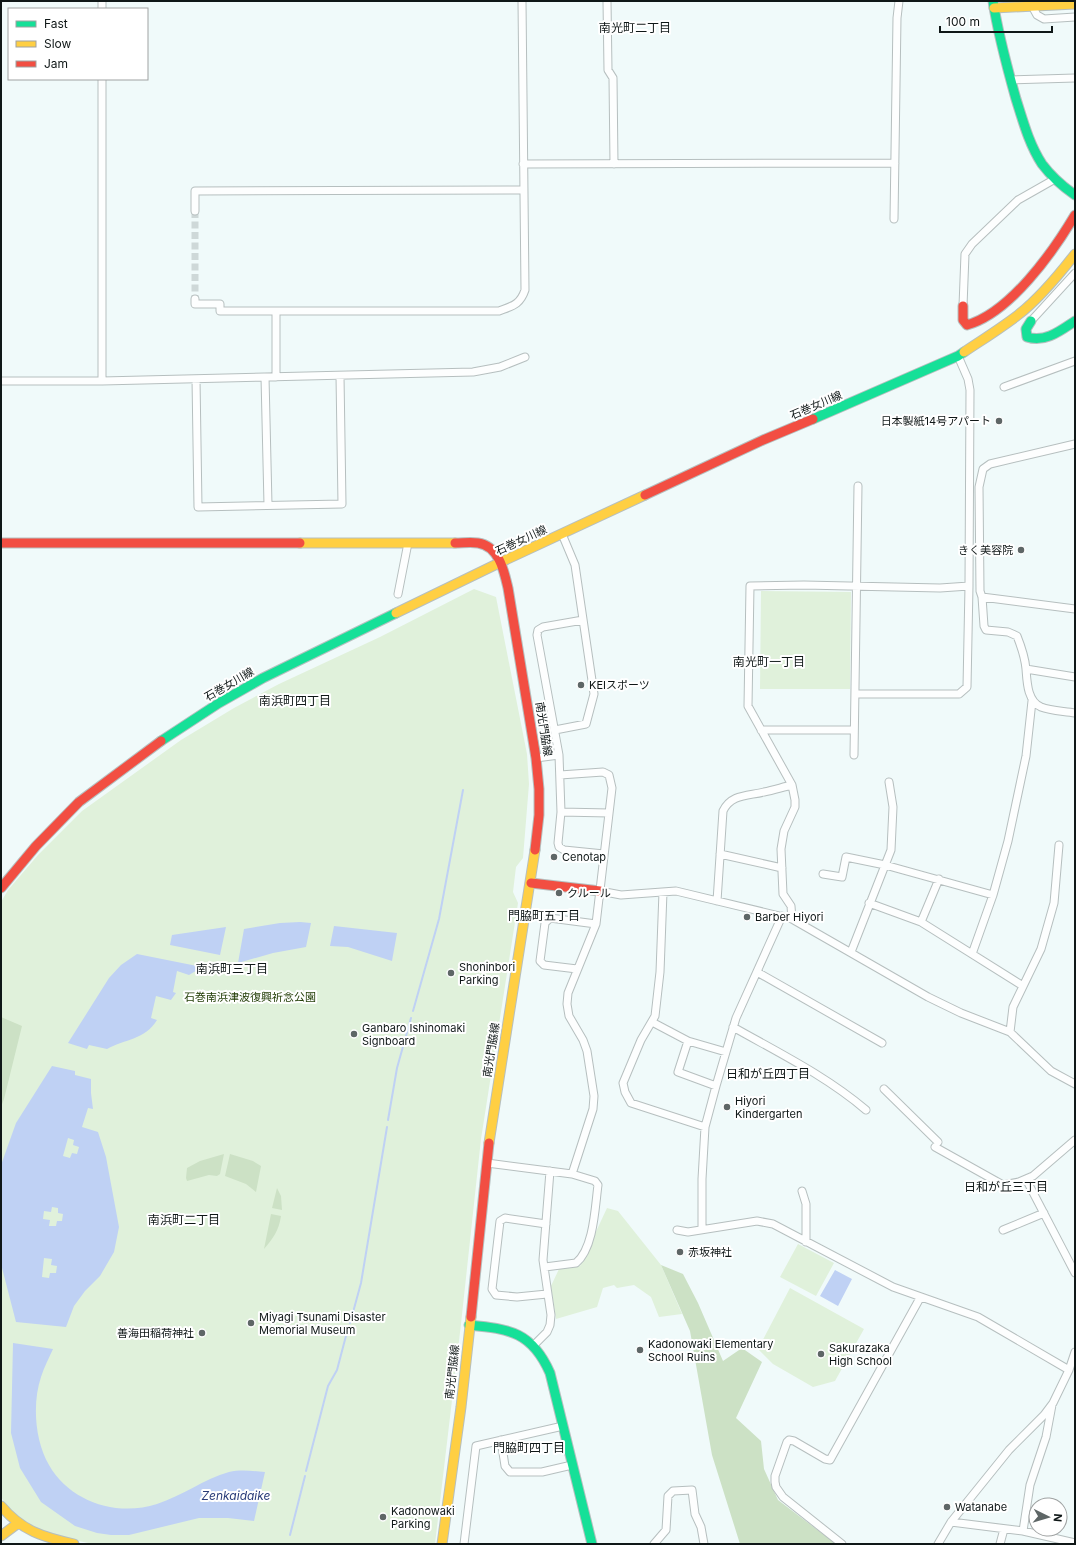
<svg xmlns="http://www.w3.org/2000/svg" width="1076" height="1545" font-family="Inter,'Noto Sans JP',sans-serif">
<rect width="100%" height="100%" fill="#f0fafa"/>
<path fill="#e0f1db" d="M 474,589 L 496,597 L 527,754 L 529,784 L 523,858 L 516,867 L 513,892 L 518,903 L 481,1139 L 461,1324 L 435,1544 L 93,1544 L 54,1536 L 37,1529 L 12,1514 L 1,1497 L 1,902 L 8,890 L 38,855 L 82,811 L 181,740 L 234,708 L 279,684 L 380,637 Z
M 761,591 L 851,592 L 850,689 L 760,689 Z
M 607,1208 L 618,1211 L 661,1265 L 682,1314 L 659,1317 L 651,1297 L 634,1285 L 617,1288 L 614,1285 L 603,1288 L 597,1307 L 556,1319 L 551,1286 L 559,1269 L 580,1266 Z
M 798,1244 L 834,1263 L 816,1296 L 780,1277 Z
M 790,1288 L 864,1329 L 835,1381 L 813,1387 L 773,1364 L 758,1349 Z"/>
<path fill="#cce1c5" d="M 1,1017 L 22,1026 L 4,1099 L 1,1107 Z
M 224,1154 L 220,1174 L 217,1176 L 209,1175 L 187,1181 L 186,1178 L 187,1168 L 200,1161 Z
M 230,1154 L 253,1161 L 261,1166 L 256,1192 L 246,1184 L 225,1176 Z
M 277,1188 L 281,1196 L 282,1210 L 272,1208 Z
M 271,1214 L 281,1216 C 279,1230 273,1239 264,1249 Z
M 661,1265 L 683,1274 L 698,1303 L 723,1361 L 742,1348 L 762,1362 L 736,1418 L 761,1441 L 764,1469 L 778,1500 L 836,1544 L 740,1544 L 712,1455 L 690,1331 Z"/>
<path fill="#bfd1f4" fill-rule="evenodd" d="M 300,922 L 311,923 L 306,947 L 273,953 L 238,963 L 244,929 L 280,923 Z
M 334,926 L 397,933 L 392,961 L 348,947 L 330,946 Z
M 226,927 L 220,955 L 170,945 L 172,935 Z
M 137,954 L 207,968 L 199,969 L 189,975 L 177,971 L 173,992 L 176,993 L 171,1000 L 156,996 L 151,1018 L 157,1020 C 145,1040 125,1039 107,1049 L 89,1045 L 87,1049 L 68,1043 L 109,978 L 121,965 Z
M 52,1066 L 75,1071 L 75,1075 L 91,1079 L 91,1093 L 93,1109 L 88,1108 L 82,1127 L 98,1132 L 106,1157 L 119,1227 L 114,1252 L 100,1276 L 85,1291 L 74,1306 L 66,1327 L 16,1322 L 1,1264 L 1,1165 L 16,1123 ZM 68,1138 L 74,1140 L 73,1145 L 79,1147 L 77,1154 L 72,1153 L 70,1158 L 63,1156 ZM 52,1207 L 58,1208 L 58,1213 L 63,1214 L 62,1221 L 57,1221 L 56,1226 L 49,1226 L 50,1220 L 43,1219 L 44,1211 L 51,1212 ZM 44,1258 L 52,1259 L 51,1265 L 57,1266 L 56,1273 L 50,1273 L 49,1278 L 42,1277 Z
M 835,1270 L 852,1279 L 838,1306 L 820,1296 Z
M 13,1343 L 53,1349 C 49,1358 44,1367 41,1377 C 32,1404 35,1441 49,1465 C 70,1502 117,1517 157,1504 C 182,1496 204,1479 229,1472 C 241,1469 253,1471 265,1472 L 254,1521 L 228,1518 L 199,1518 L 129,1535 L 111,1535 L 97,1533 L 75,1526 L 41,1502 L 20,1468 L 11,1433 Z"/>
<g fill="none" stroke-linecap="round" stroke-linejoin="round">
<path stroke="#bfd1f4" stroke-width="2" d="M 413,1011 L 439,919 L 463,790
M 388,1120 L 397,1068 L 411,1018
M 352,1316 L 361,1283 L 387,1127
M 350,1323 L 351,1321
M 306,1471 L 328,1386 L 337,1370 L 347,1332
M 290,1535 L 305,1476"/>
<path stroke="#ced8d8" stroke-width="7" stroke-dasharray="7 3.5" stroke-linecap="butt" d="M 195,211 L 195,299"/>
<defs>
<path id="street" d="M 607,1 L 608,70 L 613,78 L 614,164
M 1032,6 L 1037,15 L 1044,19 L 1075,17
M 102,9 L 102,1
M 1011,80 L 1075,78
M 523,164 L 895,163
M 195,211 L 195,191 L 523,190
M 894,219 L 897,18 L 899,1
M 195,299 L 195,304 L 220,304 L 220,311 L 499,311 C 512,306 520,305 525,290 L 522,1
M 963,306 L 965,254 L 972,244 L 1018,200 L 1055,179
M 1031,321 L 1075,273
M 958,356 L 968,379 L 970,390 L 969,586
M 265,377 L 268,505
M 276,377 L 276,311
M 196,379 L 198,507 L 342,504 L 340,376
M 1,381 L 102,381 L 473,372 L 500,367 L 525,357
M 102,381 L 102,79
M 1004,387 L 1075,361
M 1075,444 L 990,464 L 983,469 L 979,487 L 980,591 L 982,597 L 984,626 L 986,630 L 1008,632 L 1017,636 C 1021,646 1025,657 1026,669 C 1027,681 1027,701 1041,707 C 1051,711 1064,711 1075,713
M 398,594 L 408,543
M 982,597 L 1075,609
M 583,620 L 543,627 L 538,630 L 537,635 L 559,755 L 561,812 L 558,843 L 559,847 L 564,850 L 604,854
M 1026,669 L 1075,677
M 555,730 L 586,724 L 594,694 L 575,565 L 562,534
M 761,730 L 854,730
M 854,755 L 858,486
M 536,758 L 559,755
M 560,775 L 603,772 L 609,775 L 612,788 L 596,924 L 568,993 L 567,1004 L 569,1016 L 583,1040 L 587,1051 L 594,1096 L 593,1109 L 572,1174
M 561,812 L 609,813
M 720,854 L 782,868
M 823,874 L 842,877 L 846,857 L 885,865 L 993,895
M 600,891 L 621,895 L 676,891 L 792,919 L 928,997 L 961,1013 L 1010,1032 L 1051,1071 L 1075,1084
M 663,892 L 660,972 L 655,1016 L 641,1040 L 623,1083 L 625,1092 L 631,1103 L 705,1127
M 717,901 L 723,811 C 731,794 748,796 764,792 C 774,790 783,787 792,785
M 869,903 L 921,922 L 1023,986
M 792,919 L 791,906 L 783,894 L 781,849 L 784,831 L 795,807 L 795,800 L 792,785 L 748,706 L 750,586 L 804,585 L 940,588 L 969,586 L 967,687 L 959,694 L 855,694
M 921,922 L 939,879
M 851,952 L 891,850 L 893,807 L 889,782
M 972,954 L 993,895 L 1008,841 L 1026,756 L 1032,701
M 577,969 L 544,965 L 540,961 L 545,923 L 550,918 L 596,924
M 757,972 L 882,1043
M 652,1022 L 688,1041 L 726,1052
M 733,1027 C 779,1053 826,1076 866,1110
M 1010,1032 L 1013,1007 L 1041,949 L 1054,903 L 1059,845
M 688,1041 L 678,1072 L 716,1086
M 884,1089 L 938,1142
M 935,1147 L 1003,1185 L 1019,1182 L 1033,1176 L 1075,1140
M 487,1163 L 572,1174 L 595,1181 L 598,1185 C 595,1207 594,1248 576,1263 L 545,1267
M 1026,1179 L 1075,1273
M 802,1191 L 806,1204 L 806,1242
M 546,1224 L 505,1218 L 500,1221 L 492,1289 L 496,1295 L 517,1297 L 547,1294
M 702,1229 L 702,1179 L 705,1127 L 716,1086 L 736,1018 L 782,916
M 677,1230 L 688,1232 L 757,1221 L 773,1224 L 893,1287 L 978,1317 L 1069,1370
M 1003,1230 L 1044,1213
M 534,1345 L 547,1332 L 550,1325 L 551,1315 L 543,1260 L 550,1171
M 501,1440 L 505,1466 L 510,1472 L 542,1472 L 572,1465
M 951,1522 L 1023,1531 L 1075,1543
M 1023,1531 L 1030,1485 L 1046,1437 L 1052,1405
M 464,1544 L 476,1446 L 563,1426
M 654,1544 L 666,1530 L 668,1496 L 673,1491 L 692,1490 L 695,1514 L 701,1527 L 704,1544
M 842,1544 L 783,1497 L 776,1487 L 775,1482 L 775,1476 L 787,1442 L 789,1440 L 794,1441 L 825,1459 L 830,1460 L 920,1298
M 938,1544 L 951,1522 L 1009,1450 L 1044,1415 L 1053,1403 L 1069,1370 L 1075,1352
M 1000,1544 L 1004,1529"/>
<path id="fast" d="M 993,1 C 998,34 1007,67 1016,99 C 1023,121 1029,144 1042,164 C 1051,176 1062,186 1075,195
M 1031,321 L 1026,329 L 1027,337 C 1045,343 1060,331 1075,321
M 813,419 L 958,356 L 964,352
M 161,741 L 219,703 L 263,678 L 396,613
M 469,1325 C 510,1329 532,1332 550,1373 L 592,1544"/>
<path id="slow" d="M 994,8 L 1075,4
M 964,352 C 982,340 1001,328 1018,315 C 1040,298 1058,276 1075,254
M 300,543 L 455,543
M 396,613 L 501,562 L 645,495
M 489,1143 L 535,850
M 1,1506 C 22,1531 43,1537 74,1544
M 1,1536 L 17,1524
M 442,1544 L 461,1407 L 471,1317"/>
<path id="jam" d="M 963,306 L 963,320 L 967,325 C 1010,313 1053,252 1075,215
M 645,495 L 763,440 L 813,419
M 1,543 L 300,543
M 455,543 C 463,543 471,542 478,543 C 499,546 504,571 508,588 L 536,758 L 539,789 L 539,815 L 535,850
M 531,883 L 600,891
M 1,888 L 36,846 L 79,802 L 161,741
M 471,1317 L 489,1143"/>
</defs>
<use href="#street" stroke="#b6bfbf" stroke-width="9"/>
<use href="#fast" stroke="#b6bfbf" stroke-width="11"/>
<use href="#slow" stroke="#b6bfbf" stroke-width="11"/>
<use href="#jam" stroke="#b6bfbf" stroke-width="11"/>
<use href="#street" stroke="#fdfefe" stroke-width="7"/>
<use href="#fast" stroke="#16e098" stroke-width="9"/>
<use href="#slow" stroke="#ffcf43" stroke-width="9"/>
<use href="#jam" stroke="#f24e42" stroke-width="9"/>
</g>
<g fill="#5e6666" stroke="#fff" stroke-width="1.5">
<circle cx="999" cy="421" r="4"/>
<circle cx="1021" cy="550" r="4"/>
<circle cx="581" cy="685" r="4"/>
<circle cx="554" cy="857" r="4"/>
<circle cx="559" cy="893" r="4"/>
<circle cx="747" cy="917" r="4"/>
<circle cx="451" cy="973" r="4"/>
<circle cx="354" cy="1034" r="4"/>
<circle cx="727" cy="1107" r="4"/>
<circle cx="680" cy="1252" r="4"/>
<circle cx="251" cy="1323" r="4"/>
<circle cx="202" cy="1333" r="4"/>
<circle cx="640" cy="1350" r="4"/>
<circle cx="821" cy="1354" r="4"/>
<circle cx="947" cy="1507" r="4"/>
<circle cx="383" cy="1517" r="4"/>
</g>
<g text-anchor="middle" dominant-baseline="central" stroke-width="4" stroke-linejoin="round" paint-order="stroke">
<g font-size="11" fill="#0f1717" stroke="#fff">
<text transform="translate(816 405) rotate(-23)">石巻女川線</text>
<text transform="translate(521 540) rotate(-25)">石巻女川線</text>
<text transform="translate(229 684) rotate(-30)">石巻女川線</text>
<text transform="translate(544 729) rotate(81)">南光門脇線</text>
<text transform="translate(491 1050) rotate(-81)">南光門脇線</text>
<text transform="translate(452 1372) rotate(-84)">南光門脇線</text>
</g>
<g font-size="11" fill="#0f1717" stroke="#fff" text-anchor="start">
<text x="991" y="421" text-anchor="end">日本製紙14号アパート</text>
<text x="1013" y="550" text-anchor="end">きく美容院</text>
<text x="589" y="685">KEIスポーツ</text>
<text x="562" y="857">Cenotap</text>
<text x="567" y="893">クルール</text>
<text x="755" y="917">Barber Hiyori</text>
<text x="459" y="967">Shoninbori<tspan x="459" dy="13">Parking</tspan></text>
<text x="362" y="1028">Ganbaro Ishinomaki<tspan x="362" dy="13">Signboard</tspan></text>
<text x="735" y="1101">Hiyori<tspan x="735" dy="13">Kindergarten</tspan></text>
<text x="688" y="1252">赤坂神社</text>
<text x="259" y="1317">Miyagi Tsunami Disaster<tspan x="259" dy="13">Memorial Museum</tspan></text>
<text x="194" y="1333" text-anchor="end">善海田稲荷神社</text>
<text x="648" y="1344">Kadonowaki Elementary<tspan x="648" dy="13">School Ruins</tspan></text>
<text x="829" y="1348">Sakurazaka<tspan x="829" dy="13">High School</tspan></text>
<text x="955" y="1507">Watanabe</text>
<text x="391" y="1511">Kadonowaki<tspan x="391" dy="13">Parking</tspan></text>
</g>
<g font-size="11" fill="#233e07" stroke="#fff">
<text x="250" y="997">石巻南浜津波復興祈念公園</text>
</g>
<g font-size="12" fill="#0f1717" stroke="#fff">
<text x="635" y="27">南光町二丁目</text>
<text x="769" y="661">南光町一丁目</text>
<text x="295" y="700">南浜町四丁目</text>
<text x="544" y="915">門脇町五丁目</text>
<text x="232" y="968">南浜町三丁目</text>
<text x="768" y="1073">日和が丘四丁目</text>
<text x="1006" y="1186">日和が丘三丁目</text>
<text x="184" y="1219">南浜町二丁目</text>
<text x="529" y="1447">門脇町四丁目</text>
</g>
<g font-size="12" font-style="italic" fill="#283b78" stroke="#fff">
<text x="236" y="1495">Zenkaidaike</text>
</g>
</g>
<rect width="1076" height="1545" fill="none" stroke="#0f1717" stroke-width="4"/>
<rect x="8" y="8" width="140" height="72" fill="#ffffff" stroke="#9fa2a2"/>
<rect x="16" y="21" width="20" height="6" fill="#16e098" stroke="#9fa2a2"/>
<text x="44" y="28" font-size="12" fill="#0f1717">Fast</text>
<rect x="16" y="41" width="20" height="6" fill="#ffcf43" stroke="#9fa2a2"/>
<text x="44" y="48" font-size="12" fill="#0f1717">Slow</text>
<rect x="16" y="61" width="20" height="6" fill="#f24e42" stroke="#9fa2a2"/>
<text x="44" y="68" font-size="12" fill="#0f1717">Jam</text>
<g transform="translate(1048 1517) rotate(95)"><circle r="19" fill="#ffffff" stroke="#9fa2a2"/>
<path d="M0-3L7 15L0 10L-7 15Z" fill="#5e6666"/>
<text y="-6" font-size="11" font-weight="bold" text-anchor="middle" fill="#0f1717">N</text>
</g>
<path d="M940 26v6h112v-6" fill="none" stroke="#0f1717" stroke-width="2"/>
<text x="946" y="26" font-size="12" fill="#0f1717" stroke="#ffffff" stroke-width="3" paint-order="stroke">100 m</text>
</svg>
